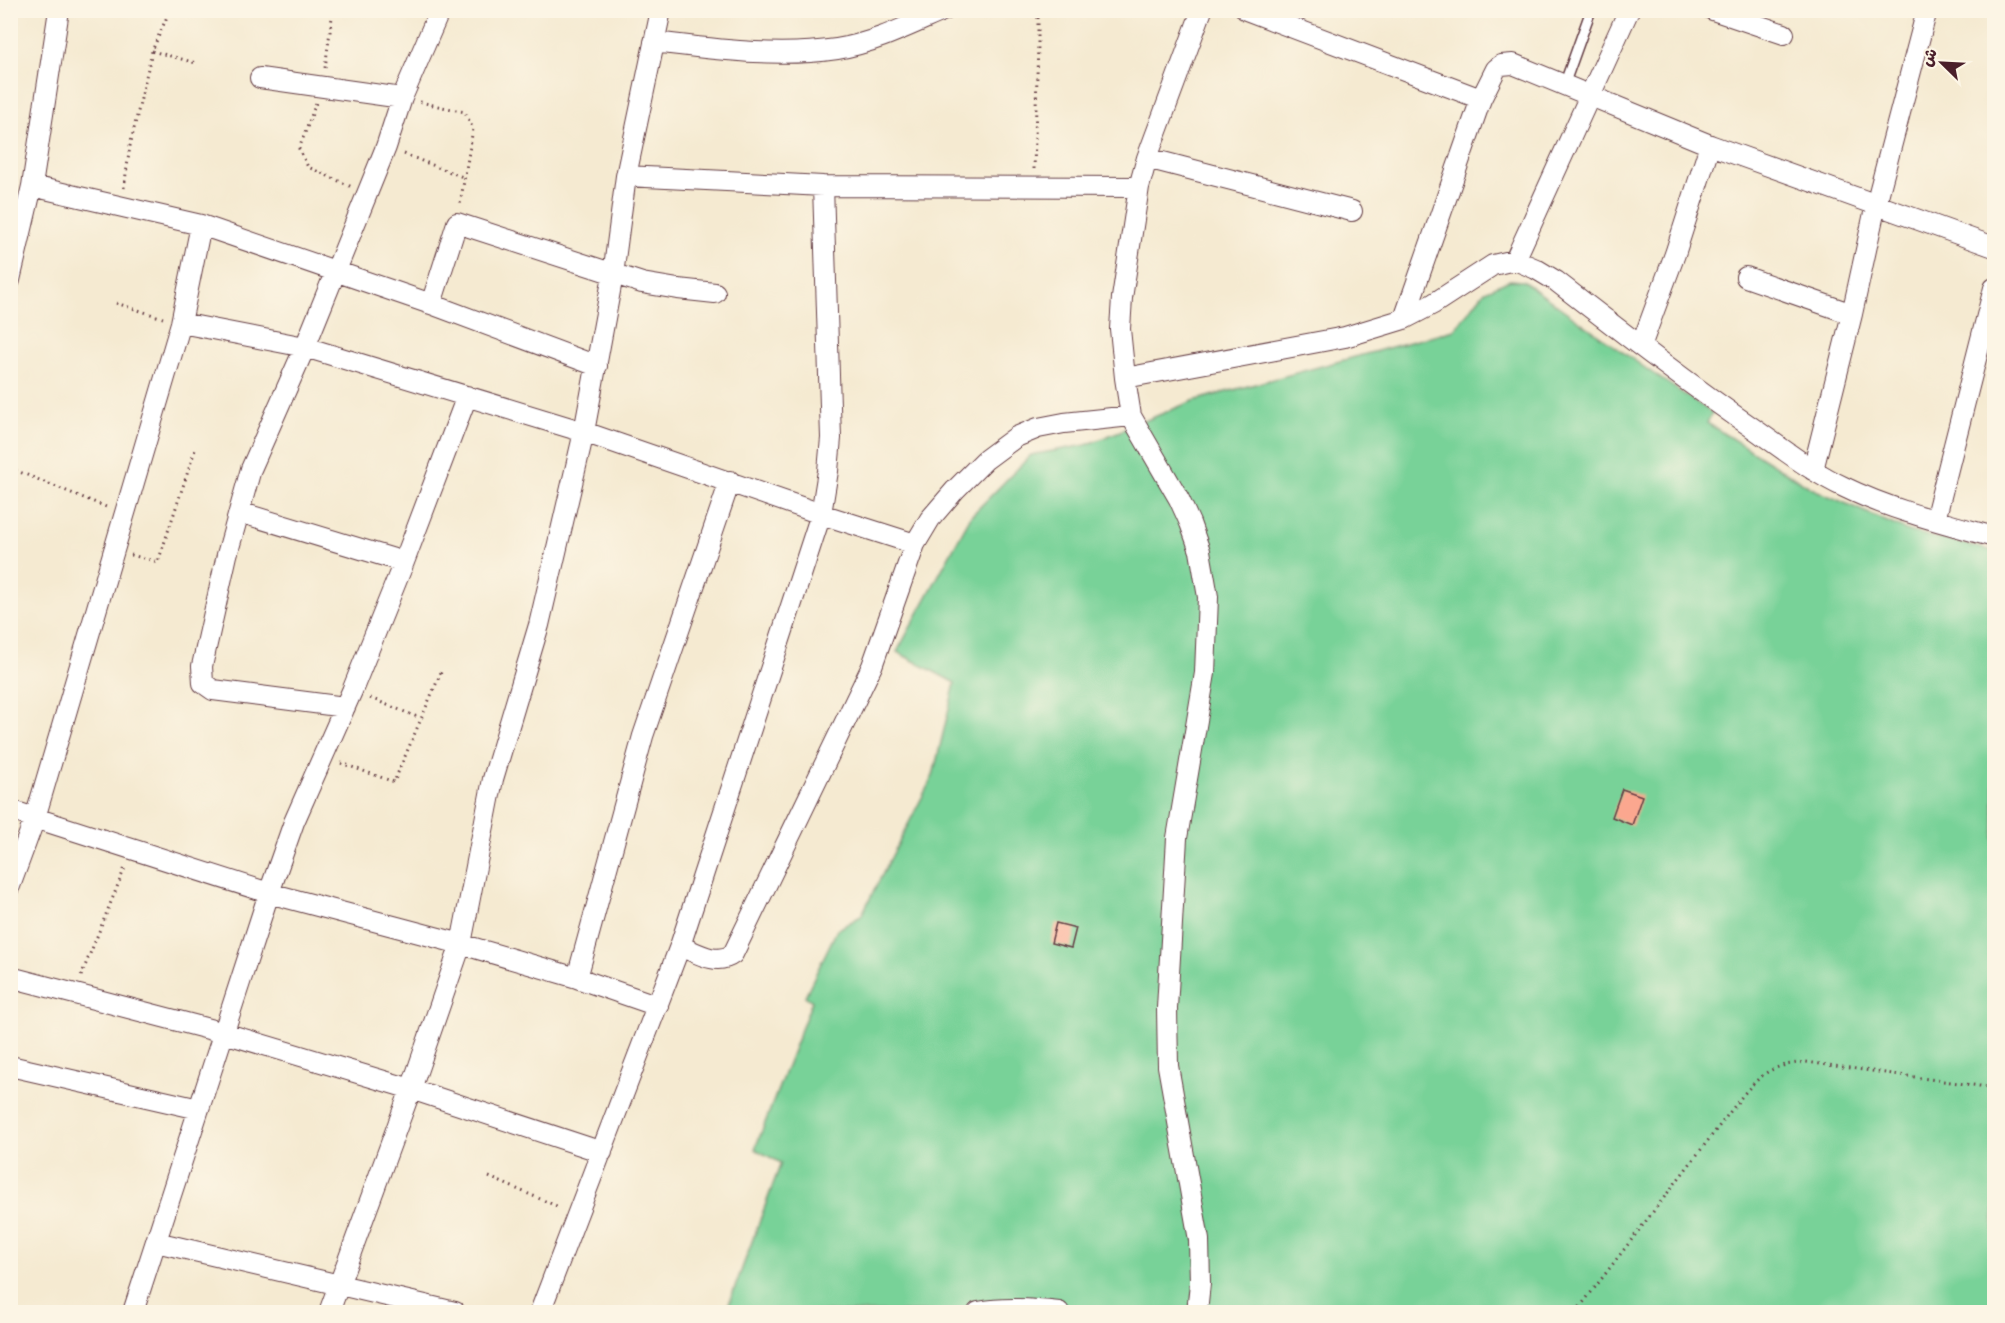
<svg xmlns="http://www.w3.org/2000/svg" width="2005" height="1323" font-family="'Playpen Sans','Playpen Sans Arabic',sans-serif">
<rect width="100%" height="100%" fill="#fcf5e5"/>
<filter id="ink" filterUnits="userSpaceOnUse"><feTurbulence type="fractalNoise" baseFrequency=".0167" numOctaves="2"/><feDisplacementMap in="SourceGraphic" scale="12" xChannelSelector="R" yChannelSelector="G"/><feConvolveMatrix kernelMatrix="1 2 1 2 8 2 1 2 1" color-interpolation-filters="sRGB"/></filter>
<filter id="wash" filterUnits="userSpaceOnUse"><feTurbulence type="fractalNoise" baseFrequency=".008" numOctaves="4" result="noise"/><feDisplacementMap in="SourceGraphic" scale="24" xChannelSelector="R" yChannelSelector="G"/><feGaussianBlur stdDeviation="1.35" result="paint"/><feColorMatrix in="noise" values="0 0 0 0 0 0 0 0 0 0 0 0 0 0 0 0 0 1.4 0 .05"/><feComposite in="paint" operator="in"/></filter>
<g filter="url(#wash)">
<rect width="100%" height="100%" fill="#f5ead1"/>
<path fill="#78d298" stroke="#617862" stroke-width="1.5" d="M 1510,280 L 1523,281 L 1648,370 L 1712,413 L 1707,423 L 1811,488 L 1908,531 L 1994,551 L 1994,1312 L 726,1312 L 781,1163 L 755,1149 L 812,1001 L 805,996 L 837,930 L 861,916 L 933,776 L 955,683 L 897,652 L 971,516 L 1031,455 L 1086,445 L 1193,401 L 1454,330 L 1485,291 Z"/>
<g id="blocks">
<path fill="#fba78f" d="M 1622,789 L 1642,796 L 1632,825 L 1612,817 Z
M 1056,923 L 1076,928 L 1071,948 L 1051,943 Z"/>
</g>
</g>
<g filter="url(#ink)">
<use href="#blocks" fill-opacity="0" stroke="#643d44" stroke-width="1.5"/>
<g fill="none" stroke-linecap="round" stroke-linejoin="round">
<defs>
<path id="lane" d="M 1564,85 L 1591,10"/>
<path id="street" d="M 1246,10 L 1481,99
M 1713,10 L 1784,34
M 654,42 C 715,49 775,58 837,49 C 875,43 910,25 945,10
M 260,78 L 402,98
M 1147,158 L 1352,211
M 626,176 L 823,186 L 1139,187
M 32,186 L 201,225 L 431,304 L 597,366
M 1515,260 L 1629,10
M 1746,277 L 1852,314
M 10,280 L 32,186 L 59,10
M 431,304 L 457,223 L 642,283 L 678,289 L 715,293
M 1404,319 L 1481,99 L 1496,69 L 1501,65 L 1513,64 L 1710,145 L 1994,247
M 181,323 L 305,347 L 584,432 L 821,514 L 915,544
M 1641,346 L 1675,254 L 1710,145
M 1125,378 L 1345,337 L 1404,319 L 1433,304 L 1493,265 L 1515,260 L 1536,269 L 1556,281 C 1623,333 1690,385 1760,433 C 1787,452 1814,473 1844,487 C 1891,510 1944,523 1994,537
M 1813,470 L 1852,314 L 1876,204 L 1927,10
M 239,512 L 404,562
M 1935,520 L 1994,288
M 345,707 L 213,690 L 203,683 L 202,666 L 227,555 L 251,469 L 305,347 L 386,147 L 402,98 L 440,10
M 10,810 L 269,893 L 461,944 L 577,978 L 658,1006
M 10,886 L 35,818 L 181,323 L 201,225
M 680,946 C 697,953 717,966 733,954 L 872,666 L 915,544 L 930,519 L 955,490 L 985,460 L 1016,437 L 1038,428 L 1064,423 L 1131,416
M 10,977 L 224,1033 L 411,1089 L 602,1152
M 577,978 L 643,736 L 730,481
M 10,1066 L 199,1109
M 156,1242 L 455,1312
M 133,1312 L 269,893 L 294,822 L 352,691 L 404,562 L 467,396
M 329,1312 L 411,1089 L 461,944 L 493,779 L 539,625 L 584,432 L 613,275 L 626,176 L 661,10
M 540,1312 L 680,946 L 821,514 L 828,471 L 831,438 L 823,186
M 978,1312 C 1005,1307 1032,1309 1059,1312
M 1197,1312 L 1200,1283 L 1199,1240 L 1168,1066 L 1167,1008 L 1177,838 L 1205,673 L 1208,597 L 1200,551 L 1190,523 L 1179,499 L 1131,416 L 1125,378 L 1120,329 L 1122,298 L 1139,187 L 1147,158 L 1202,10"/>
</defs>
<use href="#lane" stroke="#643d44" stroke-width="12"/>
<use href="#street" stroke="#643d44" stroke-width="22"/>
<path stroke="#643d44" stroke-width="3" stroke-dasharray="1.5 4.5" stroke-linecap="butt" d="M 152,51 L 196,63
M 325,68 L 333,10
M 420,102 L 465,112 L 473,129 L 460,204
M 316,103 L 299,149 L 308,167 L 352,187
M 404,154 L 463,177
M 1034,169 L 1038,45 L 1038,10
M 124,188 L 130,146 L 152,51 L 170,10
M 116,303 L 163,318
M 10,468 L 106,507
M 131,555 L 158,562 L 196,447
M 370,698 L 420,718
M 341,763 L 394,782 L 442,670
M 81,976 L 126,865
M 489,1177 L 559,1207
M 1576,1312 L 1743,1095 C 1765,1070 1772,1066 1806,1062 L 1994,1088"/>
<use href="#lane" stroke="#fff" stroke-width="9"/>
<use href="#street" stroke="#fff" stroke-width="20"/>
</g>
</g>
<rect width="2005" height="1323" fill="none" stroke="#fcf5e5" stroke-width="36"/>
<g transform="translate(1942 63) rotate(294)" stroke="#fcf5e5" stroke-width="4.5" paint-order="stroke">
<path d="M0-4.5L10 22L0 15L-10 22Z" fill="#4a1f2b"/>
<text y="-9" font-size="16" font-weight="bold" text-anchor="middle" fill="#4a1f2b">ش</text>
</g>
</svg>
